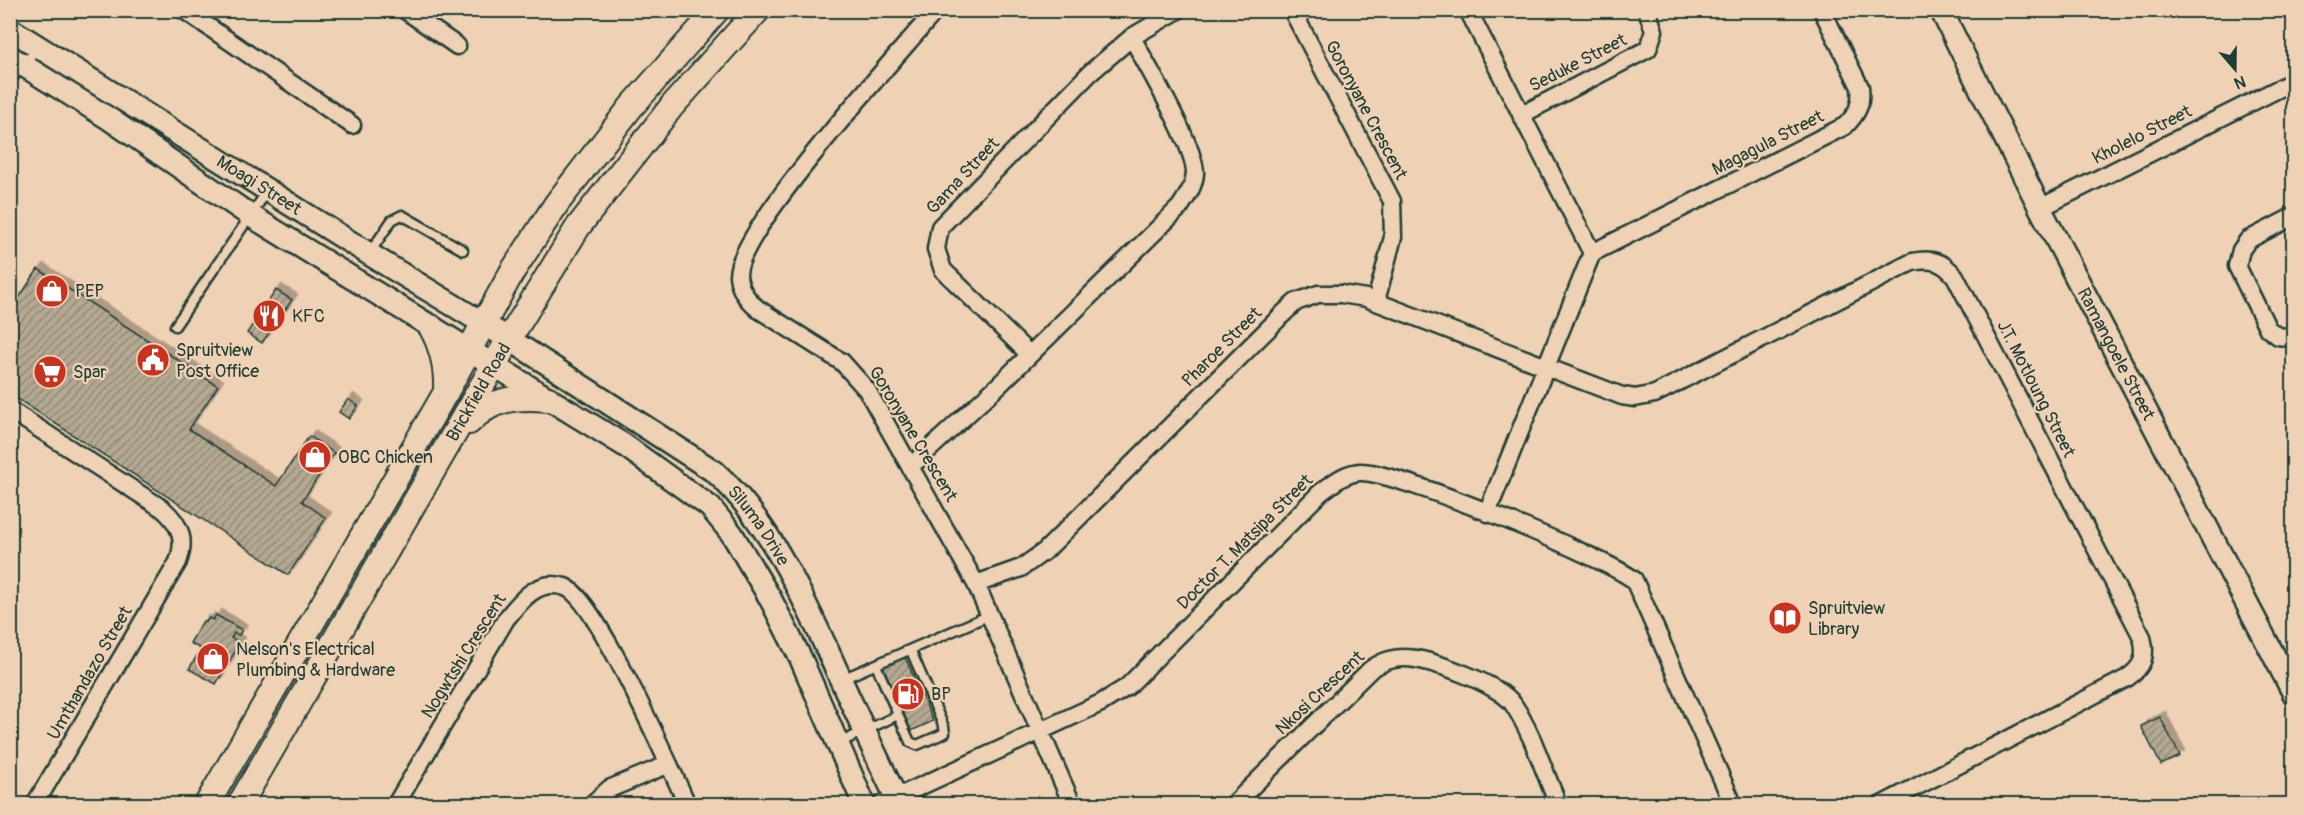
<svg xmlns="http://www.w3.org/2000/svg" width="2304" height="815" font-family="Pangolin,sans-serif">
<defs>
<pattern id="building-hatch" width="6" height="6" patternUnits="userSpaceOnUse" patternTransform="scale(1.5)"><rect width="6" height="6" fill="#b4a892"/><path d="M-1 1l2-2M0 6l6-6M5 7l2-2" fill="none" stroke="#928a78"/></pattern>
<filter id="shadow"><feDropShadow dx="5.5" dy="-5.5" stdDeviation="0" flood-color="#0004"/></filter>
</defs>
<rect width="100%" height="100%" fill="#efd2b6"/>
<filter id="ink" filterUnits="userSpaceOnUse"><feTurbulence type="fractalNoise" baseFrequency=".0167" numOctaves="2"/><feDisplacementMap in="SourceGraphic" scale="12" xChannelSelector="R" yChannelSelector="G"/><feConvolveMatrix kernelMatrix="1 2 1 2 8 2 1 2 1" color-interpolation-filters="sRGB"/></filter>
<g filter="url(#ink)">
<path fill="url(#building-hatch)" stroke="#1f3d34" stroke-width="1.5" filter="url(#shadow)" d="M 38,269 L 218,386 L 189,429 L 276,486 L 309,436 L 334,453 L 302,501 L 326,518 L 288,575 L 10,394 L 10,306 L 13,307 Z
M 276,290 L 292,300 L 262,343 L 247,333 Z
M 348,399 L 358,406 L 349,419 L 339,412 Z
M 216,615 L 242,630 L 239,635 L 234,633 L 231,638 L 240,643 L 216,684 L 189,669 L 201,649 L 190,643 L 203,621 L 206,622 L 209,618 L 213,620 Z
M 905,657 L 933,721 L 911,731 L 883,667 Z
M 2160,717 L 2180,756 L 2161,765 L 2141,726 Z"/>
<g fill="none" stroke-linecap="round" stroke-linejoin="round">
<defs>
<path id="service" d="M 10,81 L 38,47
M 369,254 L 392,220 L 402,215 L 463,250
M 175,326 L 268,190
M 876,665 L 910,742 L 917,745 L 945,733 L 944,727 L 911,651
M 842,679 L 990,615
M 839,743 L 898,715"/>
<path id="minor" d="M 184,10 L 352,125
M 405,10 L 457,46
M 936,10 C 899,54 738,229 738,275 C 739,290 747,300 758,309 L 842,362 L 867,390 L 976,584 L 1072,804
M 1292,10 L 1392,201 L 1393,237 L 1376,301
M 1468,10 L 1592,253
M 1521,115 L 1648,49 L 1654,31 L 1647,10
M 2040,208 L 2294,81
M 2294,216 L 2248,240 L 2241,250 L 2237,266 L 2268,329 L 2278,336 L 2294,338
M 1029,354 L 943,270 L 936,249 L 940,227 L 1090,73 L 1132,37 L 1178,10
M 10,410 L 163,509 C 181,525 186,540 178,562 L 35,804
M 912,465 L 999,385 L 1180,207 C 1187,196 1194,187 1195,173 C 1195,145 1146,65 1132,37
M 1487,513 L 1592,253 L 1845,126 C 1857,114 1862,105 1860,87 L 1822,10
M 976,584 L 1021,568 L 1045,551 L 1285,312 L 1296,302 L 1318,294 L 1341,294 L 1366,298 L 1622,396 L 1635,398 L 1655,394 L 1912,262 C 1932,258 1942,261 1955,276 L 2142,637 C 2147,656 2143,667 2127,678 L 1883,804
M 396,804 L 506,619 C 521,600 538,578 565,587 C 595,597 671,769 687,804
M 592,804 L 609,789 L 669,764
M 882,804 L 1101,703 L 1127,687 L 1320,493 C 1332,484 1344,473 1360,472 C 1394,470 1605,557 1634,580 L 1733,804
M 1234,804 L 1371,669 C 1382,662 1391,658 1405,658 C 1429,658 1499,684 1513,704 C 1533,734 1544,772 1558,804"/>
<g id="tertiary">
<path id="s1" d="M 1941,10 L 2040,208 L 2294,694"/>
<path id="s2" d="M 10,29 L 382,262 L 509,339 L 715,472 C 773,524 809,610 841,680 C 860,722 880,763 899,804"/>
<path d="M 10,57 L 108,118 L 251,216 L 624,445 L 710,507 L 732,534 L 770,598 L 801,659 L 864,804"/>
</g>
<g id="secondary">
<path d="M 431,327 C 443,348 447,369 446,392"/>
<path d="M 469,422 C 493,398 516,396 548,399"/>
<path d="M 207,804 L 446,392 L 512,272 L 557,203 L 631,107 L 717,10"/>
<path id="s3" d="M 240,804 L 509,339 L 578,227 L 672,106 L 758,10"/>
</g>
</defs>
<use href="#service" stroke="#1f3d34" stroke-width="13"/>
<use href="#minor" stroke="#1f3d34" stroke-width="21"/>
<use href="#tertiary" stroke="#1f3d34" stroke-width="26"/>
<use href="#secondary" stroke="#1f3d34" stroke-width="28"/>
<use href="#service" stroke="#efd2b6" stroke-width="8"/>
<use href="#minor" stroke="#efd2b6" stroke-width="16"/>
<use href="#tertiary" stroke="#efd2b6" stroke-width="21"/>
<use href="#secondary" stroke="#efd2b6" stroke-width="24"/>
</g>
</g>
<defs>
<symbol id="shop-disc" viewBox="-11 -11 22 22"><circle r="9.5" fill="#c8321e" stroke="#efd2b6"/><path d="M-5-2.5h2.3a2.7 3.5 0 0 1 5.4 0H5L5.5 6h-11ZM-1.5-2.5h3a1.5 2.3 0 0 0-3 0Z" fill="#fff"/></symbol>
<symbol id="restaurant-disc" viewBox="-11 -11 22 22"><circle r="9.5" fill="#c8321e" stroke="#efd2b6"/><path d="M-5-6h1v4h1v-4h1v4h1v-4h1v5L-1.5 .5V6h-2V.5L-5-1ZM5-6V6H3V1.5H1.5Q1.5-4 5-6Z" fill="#fff"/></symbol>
<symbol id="civic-disc" viewBox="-11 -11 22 22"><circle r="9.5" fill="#c8321e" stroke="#efd2b6"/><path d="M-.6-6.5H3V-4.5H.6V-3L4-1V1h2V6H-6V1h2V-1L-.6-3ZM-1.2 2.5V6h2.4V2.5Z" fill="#fff"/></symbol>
<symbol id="supermarket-disc" viewBox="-11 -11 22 22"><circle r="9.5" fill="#c8321e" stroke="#efd2b6"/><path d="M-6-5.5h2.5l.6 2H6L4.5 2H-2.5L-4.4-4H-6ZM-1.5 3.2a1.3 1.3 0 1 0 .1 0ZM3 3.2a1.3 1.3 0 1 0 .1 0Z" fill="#fff"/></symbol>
<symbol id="library-disc" viewBox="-11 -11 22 22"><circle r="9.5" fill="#c8321e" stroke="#efd2b6"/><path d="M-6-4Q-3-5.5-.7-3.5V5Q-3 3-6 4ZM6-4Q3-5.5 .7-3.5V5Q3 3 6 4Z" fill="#fff"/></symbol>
<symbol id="fuel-disc" viewBox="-11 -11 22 22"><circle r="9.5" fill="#c8321e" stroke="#efd2b6"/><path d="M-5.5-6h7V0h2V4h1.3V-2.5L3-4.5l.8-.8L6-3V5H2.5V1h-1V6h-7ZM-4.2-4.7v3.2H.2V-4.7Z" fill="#fff"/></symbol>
</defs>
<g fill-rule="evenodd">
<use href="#shop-disc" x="33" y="272" width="38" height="38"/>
<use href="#restaurant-disc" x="250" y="297" width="38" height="38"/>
<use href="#civic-disc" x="134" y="341" width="38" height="38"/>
<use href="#supermarket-disc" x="31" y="353" width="38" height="38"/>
<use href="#shop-disc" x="296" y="438" width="38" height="38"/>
<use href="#library-disc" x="1766" y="599" width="38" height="38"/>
<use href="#shop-disc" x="194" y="640" width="38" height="38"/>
<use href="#fuel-disc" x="889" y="675" width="38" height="38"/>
</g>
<g text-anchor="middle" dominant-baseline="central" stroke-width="4.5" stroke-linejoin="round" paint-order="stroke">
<g font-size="18" fill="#1f3d34" stroke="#efd2b6">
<text transform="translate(1578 63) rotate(-27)">Seduke Street</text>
<text transform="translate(1366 110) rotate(62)">Goronyane Crescent</text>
<text transform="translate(2142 135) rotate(-27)">Kholelo Street</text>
<text transform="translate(1768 143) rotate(-27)">Magagula Street</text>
<text transform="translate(963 176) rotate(-47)">Gama Street</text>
<text stroke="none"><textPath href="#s2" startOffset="294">Moagi Street</textPath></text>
<text transform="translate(1222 347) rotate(-45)">Pharoe Street</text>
<text stroke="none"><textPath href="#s1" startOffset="386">Ramangoele Street</textPath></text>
<text transform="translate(2036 389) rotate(63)">J.T. Motloung Street</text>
<text stroke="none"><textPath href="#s3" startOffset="476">Brickfield Road</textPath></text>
<text transform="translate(913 434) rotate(59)">Goronyane Crescent</text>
<text stroke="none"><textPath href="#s2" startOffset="902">Siluma Drive</textPath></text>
<text transform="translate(1245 542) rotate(-45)">Doctor T. Matsipa Street</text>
<text transform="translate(464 656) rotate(-58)">Nogwtshi Crescent</text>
<text transform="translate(90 673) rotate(-60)">Umthandazo Street</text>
<text transform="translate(1320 693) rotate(-43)">Nkosi Crescent</text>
</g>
<g font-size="18" fill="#1f3d34" stroke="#efd2b6" text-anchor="start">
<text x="75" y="291">PEP</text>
<text x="292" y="316">KFC</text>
<text x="176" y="350">Spruitview<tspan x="176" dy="21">Post Office</tspan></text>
<text x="73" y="372">Spar</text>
<text x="338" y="457">OBC Chicken</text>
<text x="1808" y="608">Spruitview<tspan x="1808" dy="21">Library</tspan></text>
<text x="236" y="649">Nelson's Electrical<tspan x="236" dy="21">Plumbing &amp; Hardware</tspan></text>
<text x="931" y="694">BP</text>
</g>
</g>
<rect width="2304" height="815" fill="none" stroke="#efd2b6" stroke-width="36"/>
<rect x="18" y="18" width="2268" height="779" fill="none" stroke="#1f3d34" stroke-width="2" filter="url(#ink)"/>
<g transform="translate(2235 69) rotate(160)" stroke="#efd2b6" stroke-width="4.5" paint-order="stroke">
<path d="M0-4.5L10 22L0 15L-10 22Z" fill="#1f3d34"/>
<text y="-9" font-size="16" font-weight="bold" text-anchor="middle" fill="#1f3d34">N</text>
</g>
</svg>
